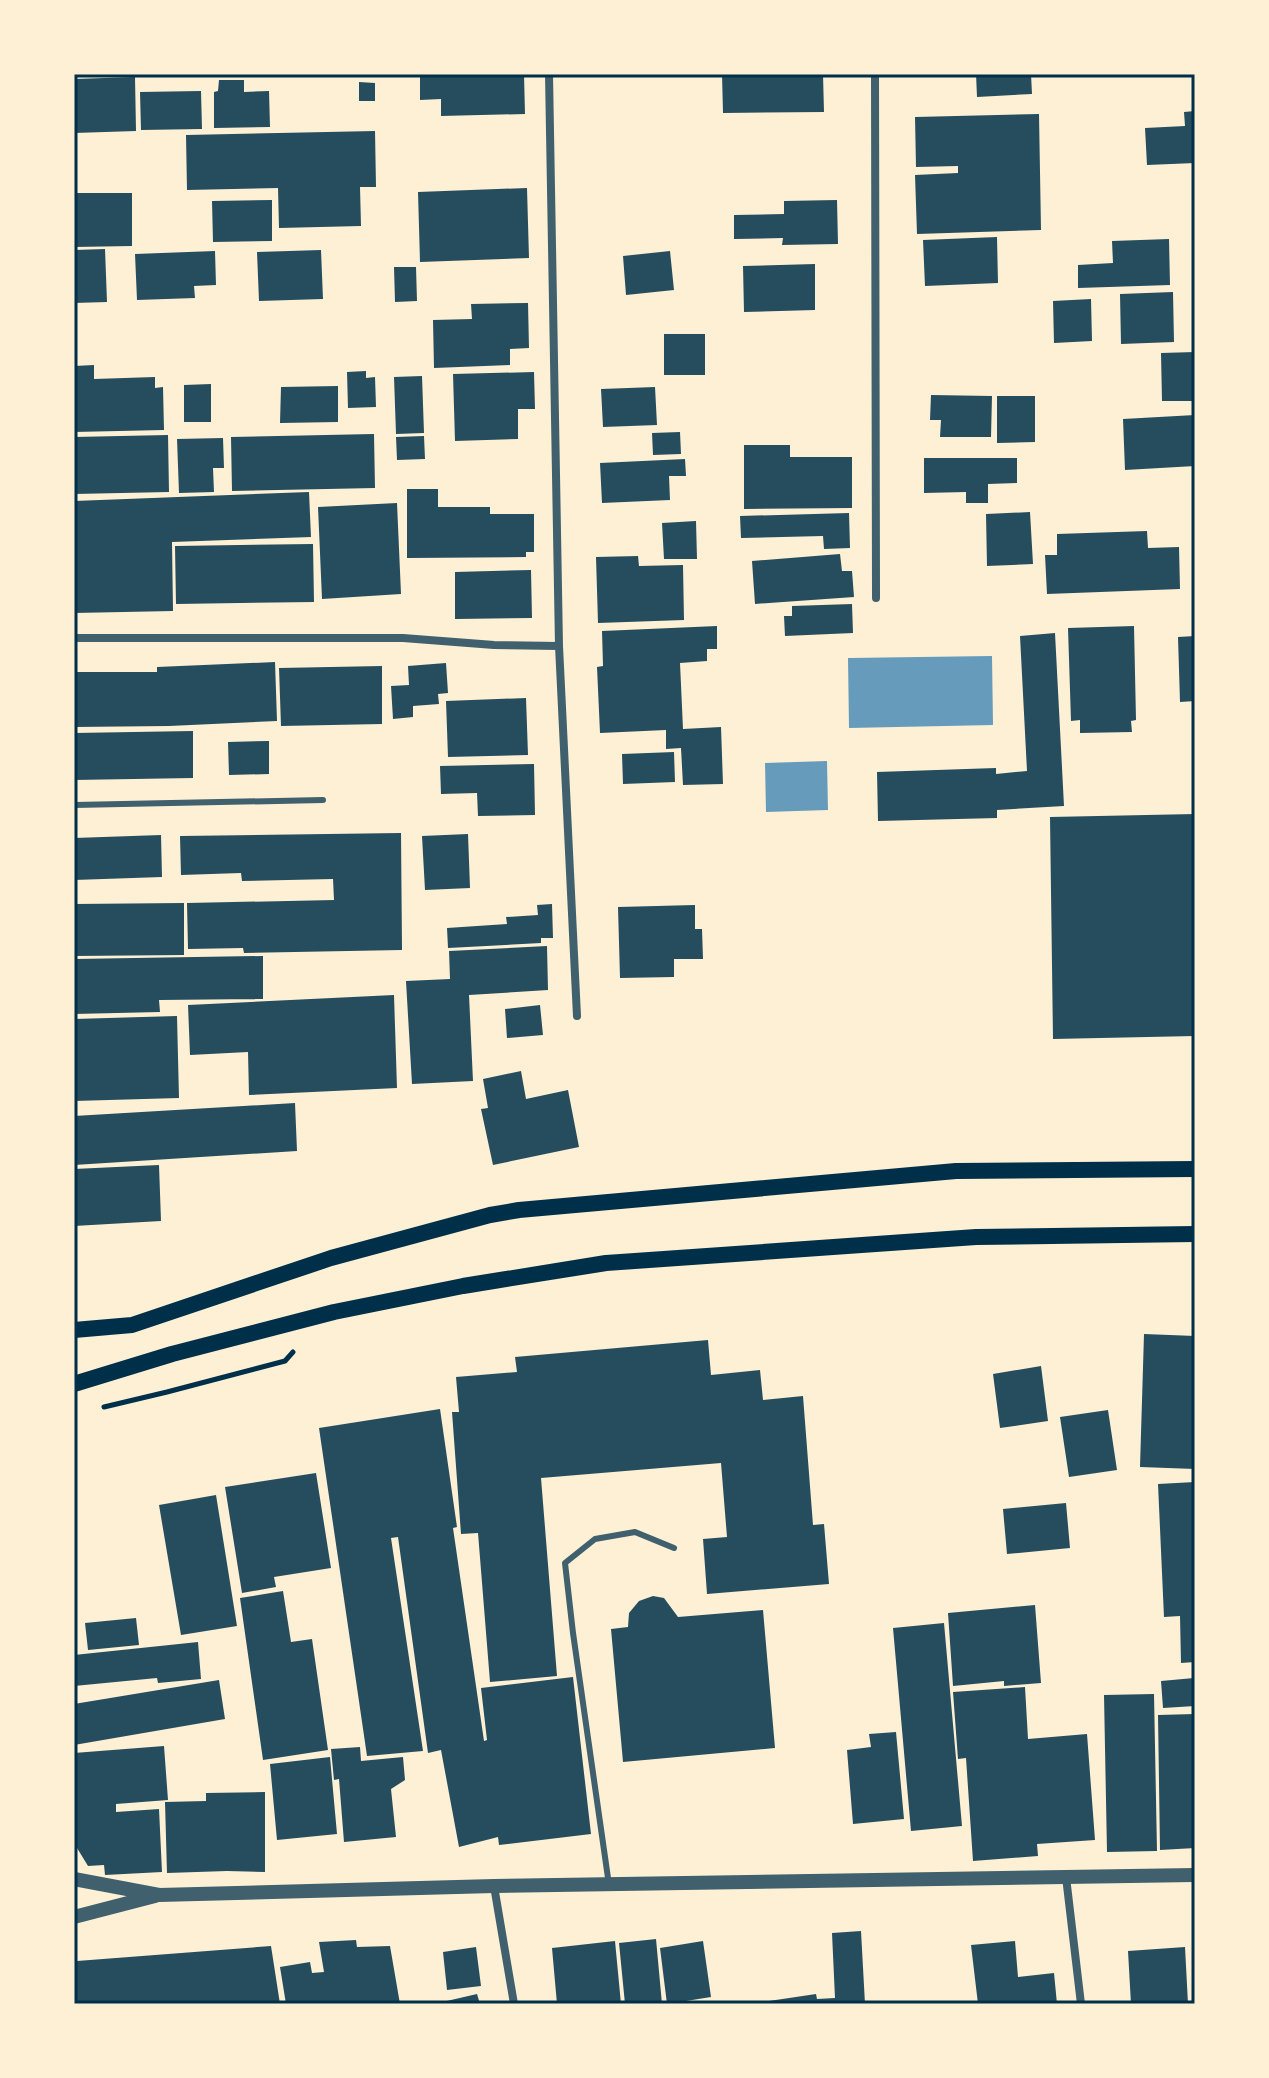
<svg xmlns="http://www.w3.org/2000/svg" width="1269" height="2078" font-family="'PT Sans',sans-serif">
<rect width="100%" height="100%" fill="#fdf0d5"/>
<path fill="#669bbc" d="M 992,656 L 993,725 L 849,728 L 848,658 Z
M 827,761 L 828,810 L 766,812 L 765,763 Z"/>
<path fill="#264d5e" d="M 420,74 L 524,74 L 525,114 L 441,116 L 441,99 L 420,100 Z
M 722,74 L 823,74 L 824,112 L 723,113 Z
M 976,74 L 1031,74 L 1032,94 L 977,97 Z
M 135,77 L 136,131 L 74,133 L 74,79 Z
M 219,80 L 244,80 L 244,92 L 269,91 L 270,127 L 214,128 L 214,92 L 218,91 Z
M 359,82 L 375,83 L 375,101 L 359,101 Z
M 201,91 L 202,129 L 141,130 L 140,92 Z
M 1195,111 L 1195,163 L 1147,165 L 1145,128 L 1185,126 L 1184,112 Z
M 1039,114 L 1041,230 L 917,234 L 915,175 L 958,173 L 958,166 L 916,167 L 915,117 Z
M 375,131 L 376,187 L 360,187 L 361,226 L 279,228 L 278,188 L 187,190 L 186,135 Z
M 527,188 L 529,258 L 420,262 L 418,192 Z
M 74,193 L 132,193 L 132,246 L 74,247 Z
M 272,200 L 272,241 L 213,242 L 212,201 Z
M 837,200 L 838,244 L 782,245 L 783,238 L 734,239 L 734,215 L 784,214 L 784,201 Z
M 997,237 L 998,283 L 925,286 L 923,240 Z
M 1169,239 L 1170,285 L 1078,288 L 1078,265 L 1113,263 L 1112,241 Z
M 105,249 L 107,302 L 74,303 L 74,250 Z
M 321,250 L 323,299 L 259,301 L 257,252 Z
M 215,251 L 216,285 L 194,286 L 195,298 L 137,300 L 135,254 Z
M 670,251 L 674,290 L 626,295 L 623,256 Z
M 815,264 L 815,310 L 744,312 L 743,266 Z
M 394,267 L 416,267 L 417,301 L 395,302 Z
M 1173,292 L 1174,342 L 1121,344 L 1120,294 Z
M 1091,299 L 1092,341 L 1054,343 L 1053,301 Z
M 528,303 L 529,348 L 510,349 L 510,365 L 434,368 L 433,320 L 472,319 L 471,304 Z
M 664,334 L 705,334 L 705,375 L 664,375 Z
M 1195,352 L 1195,401 L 1162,401 L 1161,353 Z
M 94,365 L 94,379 L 155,377 L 155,388 L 163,387 L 164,430 L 74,432 L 74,366 Z
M 366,371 L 366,378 L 375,377 L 376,407 L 348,408 L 347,372 Z
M 534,372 L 535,409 L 518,409 L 518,439 L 455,441 L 453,374 Z
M 422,376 L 424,433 L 396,434 L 394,377 Z
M 211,384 L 211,422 L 184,422 L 184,385 Z
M 338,386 L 338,422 L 280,423 L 281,387 Z
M 655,387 L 657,425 L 603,427 L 601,389 Z
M 931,395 L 992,396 L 991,437 L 940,437 L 941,420 L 930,420 Z
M 997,396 L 1035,396 L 1035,442 L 997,443 Z
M 1195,415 L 1195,466 L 1125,470 L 1123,419 Z
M 680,432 L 681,454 L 653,455 L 652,433 Z
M 374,434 L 375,488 L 232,491 L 231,437 Z
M 168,435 L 169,492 L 74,494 L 74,437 Z
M 424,436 L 425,459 L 397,460 L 396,437 Z
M 223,438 L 224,468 L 213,468 L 214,492 L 179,493 L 177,439 Z
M 744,445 L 790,445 L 790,457 L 852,457 L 852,508 L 744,509 Z
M 924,458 L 1017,458 L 1017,483 L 988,484 L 988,503 L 966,503 L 966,492 L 924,493 Z
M 685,459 L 686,476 L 669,476 L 670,500 L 602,503 L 600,463 Z
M 407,489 L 438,489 L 438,507 L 490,507 L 490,514 L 534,514 L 534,552 L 526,552 L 526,557 L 407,558 Z
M 309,492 L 311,537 L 172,542 L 173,611 L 74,613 L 74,501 Z
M 397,503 L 401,594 L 322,599 L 318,507 Z
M 1030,512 L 1033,564 L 987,566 L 986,514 Z
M 849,513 L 850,548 L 824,549 L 823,536 L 741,538 L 740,516 Z
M 696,521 L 697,559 L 664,559 L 662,523 Z
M 1147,531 L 1148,548 L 1179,547 L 1180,589 L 1047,594 L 1045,555 L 1057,555 L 1057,534 Z
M 313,544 L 314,602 L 176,604 L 175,546 Z
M 840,554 L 842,571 L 852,571 L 854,597 L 755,604 L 752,561 Z
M 638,556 L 639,566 L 683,565 L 684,620 L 598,623 L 596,557 Z
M 531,570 L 532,618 L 455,619 L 455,572 Z
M 852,604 L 853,633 L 785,636 L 784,616 L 792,616 L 792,606 Z
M 717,626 L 717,649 L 707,649 L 707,661 L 680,663 L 683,729 L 721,727 L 723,784 L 683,785 L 681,748 L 666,749 L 666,730 L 600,733 L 597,667 L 603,666 L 602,631 Z
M 1134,626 L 1136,720 L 1131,721 L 1132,732 L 1080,733 L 1080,720 L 1071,721 L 1068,628 Z
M 1055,633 L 1064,806 L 997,810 L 997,818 L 878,821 L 877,772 L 996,768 L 996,774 L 1027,771 L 1020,636 Z
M 1195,636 L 1195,701 L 1180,702 L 1178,637 Z
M 275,662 L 277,721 L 169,726 L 74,727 L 74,672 L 157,672 L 157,667 Z
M 446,663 L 448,693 L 438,694 L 439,704 L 413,706 L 413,717 L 393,719 L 391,686 L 409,685 L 408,666 Z
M 382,666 L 382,724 L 281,726 L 279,668 Z
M 526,698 L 528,755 L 448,757 L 446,701 Z
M 193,731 L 193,778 L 74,780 L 74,733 Z
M 269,741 L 269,774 L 229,775 L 228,742 Z
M 674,752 L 675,782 L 623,784 L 622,754 Z
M 534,764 L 535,815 L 478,816 L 477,793 L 441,794 L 440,766 Z
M 1195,814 L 1195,1036 L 1053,1039 L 1050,817 Z
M 401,833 L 402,950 L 244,953 L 243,948 L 188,949 L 187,903 L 334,900 L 333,879 L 242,881 L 241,873 L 181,875 L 180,836 Z
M 468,834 L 470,888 L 425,890 L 422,836 Z
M 161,835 L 162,877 L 74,880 L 74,838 Z
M 184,903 L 184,955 L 74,956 L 74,904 Z
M 552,904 L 553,938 L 541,938 L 541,943 L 448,948 L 447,928 L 507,924 L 506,917 L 538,915 L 537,905 Z
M 695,905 L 695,929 L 702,929 L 703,959 L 674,959 L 674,977 L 620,978 L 618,907 Z
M 547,946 L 548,990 L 469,995 L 473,1081 L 412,1084 L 406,981 L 450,979 L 449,951 Z
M 263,956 L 263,999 L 159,1000 L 160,1012 L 74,1014 L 74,959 Z
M 394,995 L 397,1088 L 249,1095 L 248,1052 L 190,1055 L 188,1005 Z
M 540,1005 L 543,1035 L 507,1038 L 505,1009 Z
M 177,1016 L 179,1098 L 74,1101 L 74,1019 Z
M 521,1071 L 526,1099 L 568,1090 L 579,1147 L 493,1165 L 481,1109 L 488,1108 L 483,1079 Z
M 295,1103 L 297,1151 L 74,1165 L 74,1116 Z
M 159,1165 L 161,1221 L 74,1226 L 74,1169 Z
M 1144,1334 L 1195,1336 L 1195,1469 L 1140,1467 Z
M 708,1340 L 711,1375 L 760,1370 L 763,1400 L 803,1396 L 813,1525 L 824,1524 L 829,1584 L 707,1594 L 703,1539 L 727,1537 L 721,1463 L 541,1478 L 557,1676 L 490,1682 L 478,1533 L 461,1534 L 452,1412 L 459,1412 L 456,1377 L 517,1372 L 515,1357 Z
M 1041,1366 L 1048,1421 L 1000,1428 L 993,1374 Z
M 440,1409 L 457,1527 L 453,1528 L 484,1741 L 487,1740 L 481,1688 L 573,1677 L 591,1834 L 499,1845 L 498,1837 L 459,1847 L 441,1750 L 428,1753 L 398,1537 L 391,1538 L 423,1751 L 367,1756 L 319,1428 Z
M 1108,1410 L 1117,1470 L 1069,1477 L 1060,1417 Z
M 316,1473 L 331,1568 L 274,1577 L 276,1587 L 242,1593 L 225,1487 Z
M 1195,1482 L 1195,1662 L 1181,1663 L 1180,1616 L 1164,1617 L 1158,1484 Z
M 216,1495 L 237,1626 L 181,1635 L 159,1505 Z
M 1066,1503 L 1070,1548 L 1007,1554 L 1003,1509 Z
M 283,1591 L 291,1642 L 312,1639 L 328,1750 L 263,1760 L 240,1598 Z
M 653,1596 L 664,1598 L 678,1617 L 763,1610 L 775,1748 L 623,1762 L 611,1629 L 628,1627 L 629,1613 L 639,1601 Z
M 1035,1605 L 1041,1683 L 1004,1686 L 1004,1681 L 953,1686 L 948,1613 Z
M 136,1618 L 139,1645 L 88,1650 L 85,1623 Z
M 944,1623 L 962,1826 L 911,1831 L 893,1628 Z
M 198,1642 L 201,1679 L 158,1683 L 157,1678 L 74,1686 L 74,1655 Z
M 1194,1678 L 1195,1706 L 1163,1708 L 1161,1681 Z
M 219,1680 L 225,1719 L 74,1745 L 74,1704 Z
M 1025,1687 L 1028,1739 L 1087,1734 L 1095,1840 L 1037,1844 L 1038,1856 L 973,1861 L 966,1758 L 958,1759 L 953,1692 Z
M 1154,1694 L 1157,1851 L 1107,1852 L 1104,1695 Z
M 1195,1714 L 1195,1848 L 1160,1850 L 1158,1715 Z
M 896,1732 L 904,1819 L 853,1824 L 847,1750 L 871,1747 L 869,1734 Z
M 164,1746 L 168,1800 L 116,1804 L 116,1812 L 159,1809 L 162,1872 L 105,1875 L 104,1865 L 88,1866 L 74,1843 L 74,1753 Z
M 360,1747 L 361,1761 L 403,1757 L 405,1780 L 391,1789 L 396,1837 L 344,1842 L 339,1779 L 334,1780 L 331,1749 Z
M 330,1757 L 337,1834 L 277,1840 L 270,1764 Z
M 265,1792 L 265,1872 L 227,1871 L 167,1873 L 165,1802 L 206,1801 L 206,1793 Z
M 861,1931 L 865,2004 L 769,2004 L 769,2001 L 816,1994 L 817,1999 L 835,1998 L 832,1933 Z
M 656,1939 L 662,2004 L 625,2004 L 619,1943 Z
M 356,1940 L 357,1947 L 390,1946 L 400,2004 L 286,2004 L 280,1967 L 310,1962 L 312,1973 L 324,1972 L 319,1942 Z
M 615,1941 L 621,2004 L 557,2004 L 552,1948 Z
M 703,1941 L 711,1997 L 667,2004 L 660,1948 Z
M 1015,1941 L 1018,1977 L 1054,1973 L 1057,2004 L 978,2004 L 971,1945 Z
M 271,1946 L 280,2004 L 74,2004 L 74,1963 L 77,1961 Z
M 476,1947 L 481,1986 L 447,1990 L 443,1952 Z
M 1185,1947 L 1188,2004 L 1131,2004 L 1128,1951 Z
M 477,1994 L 480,2004 L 438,2004 L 438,2003 Z"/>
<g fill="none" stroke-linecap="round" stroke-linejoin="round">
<path stroke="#003049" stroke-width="5" d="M 104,1407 L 167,1392 L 285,1361 L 293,1352"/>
<path stroke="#3f606c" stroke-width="6" d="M 74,805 L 323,800
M 609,1885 L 573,1633 L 565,1563 L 595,1539 L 635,1532 L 674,1548"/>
<path stroke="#3f606c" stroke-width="8" d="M 549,74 L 559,646 L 577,1016
M 875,74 L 876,598
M 74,638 L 403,638 L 494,645 L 559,646
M 1066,1877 L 1081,2004
M 494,1886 L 514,2004"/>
<path stroke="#3f606c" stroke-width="14" d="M 74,1879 L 159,1895 L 494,1886 L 1195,1875
M 74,1917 L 155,1896"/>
<path stroke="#003049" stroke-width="16" d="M 74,1330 L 132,1325 L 331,1258 L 490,1215 L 519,1210 L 956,1171 L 1195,1169
M 74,1384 L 172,1354 L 334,1312 L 463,1286 L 606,1263 L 976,1237 L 1195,1234"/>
</g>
<rect width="1269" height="2078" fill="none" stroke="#fdf0d5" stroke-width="152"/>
<rect x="76" y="76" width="1117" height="1926" fill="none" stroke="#003049" stroke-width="3"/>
</svg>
